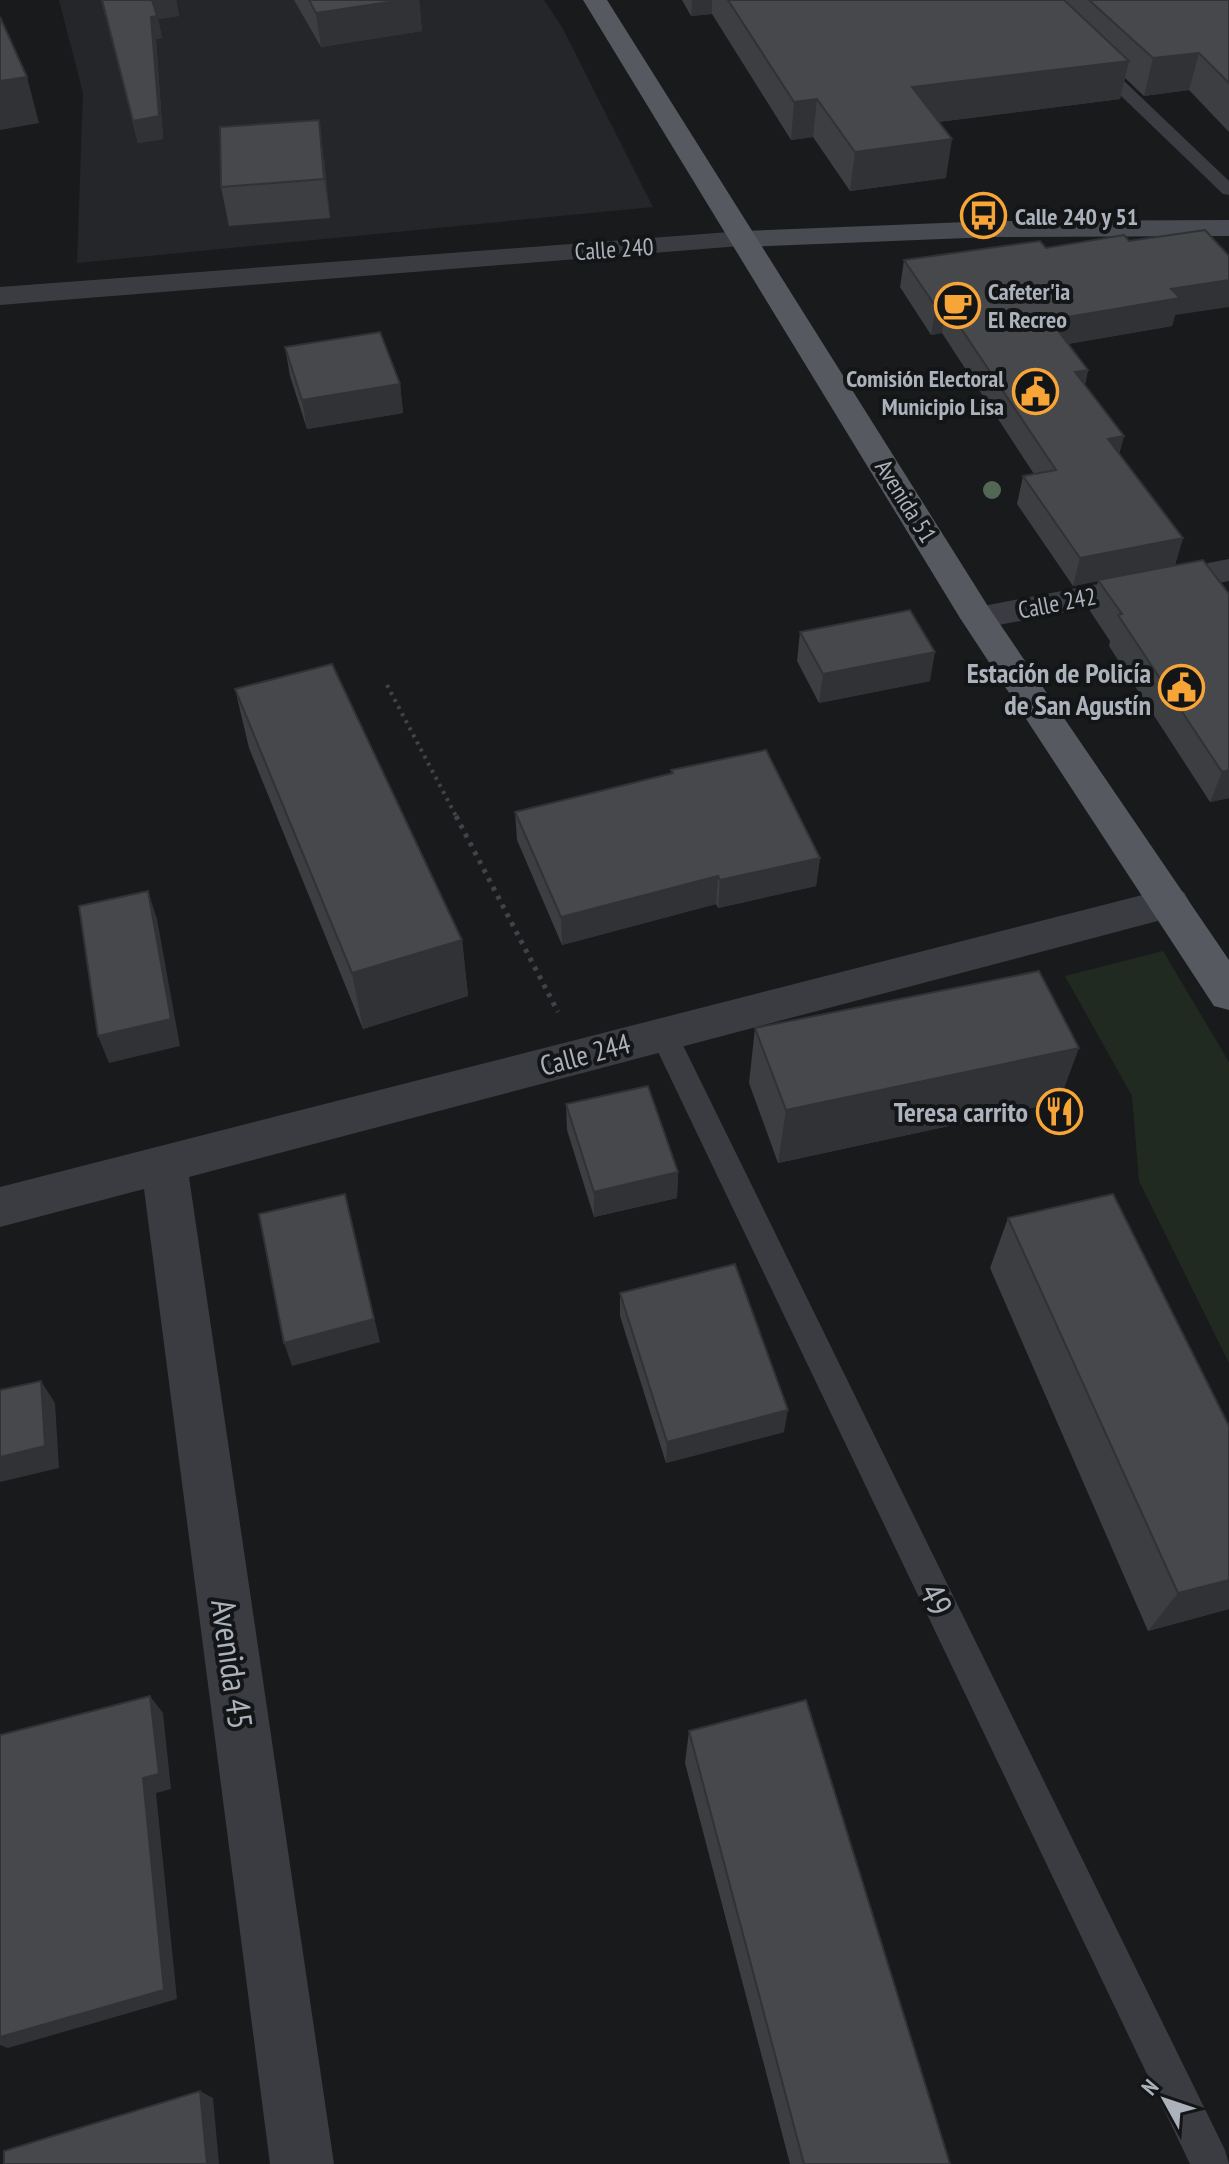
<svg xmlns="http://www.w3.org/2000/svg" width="1229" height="2164" font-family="'PT Sans Narrow',sans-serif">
<rect width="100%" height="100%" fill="#191a1c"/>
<path fill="#252629" d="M 59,0 L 544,0 L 562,27 L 653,207 L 77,263 L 83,93 Z"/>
<path fill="#212a21" d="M 1163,951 L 1229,1062 L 1229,1363 L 1139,1181 L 1132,1096 L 1065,976 Z"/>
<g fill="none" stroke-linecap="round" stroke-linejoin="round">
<path stroke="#404348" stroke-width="4" stroke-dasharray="3 5" stroke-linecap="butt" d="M 387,685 L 457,818"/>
<path stroke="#404348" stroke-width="5" stroke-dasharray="4 6" stroke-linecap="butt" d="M 456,816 L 558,1012"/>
<path fill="#3a3c41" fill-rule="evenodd" d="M 1096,58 L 1102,60 L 1229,181 L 1229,195 L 1223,194 L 1090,66 L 1088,63 Z
M 663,1022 L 673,1025 L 677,1033 L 1225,2150 L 1229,2164 L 1190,2164 L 649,1033 L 653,1025 Z"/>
<path fill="#3a3c41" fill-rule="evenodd" d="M 1229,559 L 1229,581 L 978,629 L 966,626 L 960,618 L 966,610 L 978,607 Z
M 1170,888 L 1184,892 L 1190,903 L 1184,914 L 189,1177 L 334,2164 L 270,2164 L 144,1189 L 0,1227 L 0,1187 Z"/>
<path fill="#3a3c41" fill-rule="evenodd" d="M 743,231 L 753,233 L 757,239 L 753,245 L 0,305 L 0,287 Z"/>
<path fill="#484b51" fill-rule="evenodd" d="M 1229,220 L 1229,236 L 992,237 L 743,247 L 733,245 L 729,239 L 733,233 L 743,231 L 992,221 Z"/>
<path fill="#565960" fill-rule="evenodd" d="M 583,0 L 607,0 L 991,611 L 1229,960 L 1229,1010 L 1214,1006 L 960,618 Z"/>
</g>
<circle fill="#536854" cx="992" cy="490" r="9"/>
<path fill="#3c3e41" d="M 101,0 L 176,0 L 179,16 L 158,19 L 162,38 L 156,39 L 163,139 L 138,143 Z
M 294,0 L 419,0 L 422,31 L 321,47 Z
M 682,0 L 1229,0 L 1229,132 L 1189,90 L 1144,96 L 1125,78 L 1120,99 L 938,122 L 946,178 L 850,191 L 813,137 L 791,140 L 712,14 L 691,16 Z
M 324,159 L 330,218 L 229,226 L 221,187 Z
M 1046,248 L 1175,315 L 1172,326 L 1068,344 L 1088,370 L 1085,385 L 1124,436 L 1119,454 L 1183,538 L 1175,565 L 1229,594 L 1229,798 L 1210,802 L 1109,646 L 1110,641 L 1090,611 L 1098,581 L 1073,586 L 1017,504 L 1023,476 L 1034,474 L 942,333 L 931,335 L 900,287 L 904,260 Z
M 285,347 L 400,384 L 403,413 L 307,429 L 290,376 Z
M 800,632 L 930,681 L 819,703 L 797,661 Z
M 235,689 L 462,940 L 468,996 L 363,1029 L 249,748 Z
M 671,770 L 820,858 L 816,886 L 718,908 L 716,904 L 562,945 L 517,840 L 515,812 L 671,773 Z
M 755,1028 L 1059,1102 L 778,1163 L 749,1083 Z
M 566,1104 L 678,1172 L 677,1198 L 594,1217 L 567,1130 Z
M 1008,1218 L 1229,1426 L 1229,1609 L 1148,1631 L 990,1268 Z
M 620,1293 L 784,1432 L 666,1463 L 620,1316 Z
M 689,1731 L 950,2164 L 790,2164 L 685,1763 Z"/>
<path fill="#313235" d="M 152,0 L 176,0 L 179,16 L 158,19 L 162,38 L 156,39 L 163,139 L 138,143 L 133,121 L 151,17 Z
M 402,0 L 419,0 L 422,31 L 321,47 L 316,13 Z
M 692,0 L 712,0 L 712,14 L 691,16 Z
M 1199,53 L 1189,90 L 1144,96 L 1153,58 Z
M 1129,61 L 1120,99 L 906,126 L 912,87 Z
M 27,77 L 39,123 L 0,130 L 0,81 Z
M 817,99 L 813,137 L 791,140 L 794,102 Z
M 319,120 L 324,159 L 330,218 L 324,179 Z
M 952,139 L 946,178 L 850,191 L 855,152 Z
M 1229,280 L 1229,307 L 1175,315 L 1172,326 L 1044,348 L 1050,320 L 1171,289 Z
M 946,306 L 942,333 L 931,335 L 936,307 Z
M 1088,370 L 1081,398 L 1075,372 Z
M 400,384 L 403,413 L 307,429 L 302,400 Z
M 1124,436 L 1116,464 L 1108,439 Z
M 1183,538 L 1174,566 L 1073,586 L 1080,558 Z
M 935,652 L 930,681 L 819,703 L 823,674 Z
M 1229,770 L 1229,798 L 1210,802 L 1222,772 Z
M 820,858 L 816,886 L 718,908 L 720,880 Z
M 718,876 L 716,904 L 562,945 L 561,917 Z
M 148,891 L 157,919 L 180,1046 L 109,1063 L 98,1036 Z
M 462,940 L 468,996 L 363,1029 L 352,973 Z
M 1079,1048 L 1059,1102 L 778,1163 L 786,1110 Z
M 678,1172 L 677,1198 L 594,1217 L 594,1192 Z
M 345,1194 L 380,1342 L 292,1366 L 284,1343 Z
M 41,1381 L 55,1403 L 59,1468 L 0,1482 L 0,1457 Z
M 788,1410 L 784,1432 L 666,1463 L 667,1442 Z
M 1229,1580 L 1229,1609 L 1148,1631 L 1178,1593 Z
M 150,1696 L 163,1713 L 171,1789 L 156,1793 L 177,1999 L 8,2048 L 0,2045 L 0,2037 L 143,1778 Z
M 200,2091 L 213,2098 L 219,2164 L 207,2164 Z"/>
<path fill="#46484c" stroke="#313235" stroke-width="2" d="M 102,0 L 152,0 L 157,16 L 151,17 L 159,116 L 133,121 Z
M 309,0 L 402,0 L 316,13 Z
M 728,0 L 1064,0 L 1129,61 L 912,87 L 952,139 L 855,152 L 817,99 L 794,102 Z
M 1089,0 L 1229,0 L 1229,83 L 1199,53 L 1153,58 Z
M 0,17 L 27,77 L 0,81 Z
M 319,120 L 324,179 L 221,187 L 220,127 Z
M 1205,230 L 1229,256 L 1229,280 L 1171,289 L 1180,298 L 1050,320 L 1088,370 L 1075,372 L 1124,436 L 1108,439 L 1183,538 L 1080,558 L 1023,476 L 1056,470 L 946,306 L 936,307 L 904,260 L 1040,241 L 1046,248 L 1124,235 L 1129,241 Z
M 380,332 L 400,384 L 302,400 L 285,347 Z
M 1203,560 L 1229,594 L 1229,770 L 1222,772 L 1118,615 L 1122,614 L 1098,580 Z
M 910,610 L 935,652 L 823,674 L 800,632 Z
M 332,664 L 462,940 L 352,973 L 235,689 Z
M 766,750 L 820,858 L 720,880 L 718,876 L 561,917 L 515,812 L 673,773 L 671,770 Z
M 148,891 L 171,1019 L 98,1036 L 79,906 Z
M 1039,971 L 1079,1048 L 786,1110 L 755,1028 Z
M 648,1086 L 678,1172 L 594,1192 L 566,1104 Z
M 345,1194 L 374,1319 L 284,1343 L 259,1214 Z
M 1113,1194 L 1229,1426 L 1229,1580 L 1178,1593 L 1008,1218 Z
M 735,1264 L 788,1410 L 667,1442 L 620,1293 Z
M 41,1381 L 45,1446 L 0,1457 L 0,1390 Z
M 150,1696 L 159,1774 L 143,1778 L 164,1990 L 0,2037 L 0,1735 Z
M 806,1700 L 950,2164 L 804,2164 L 689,1731 Z
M 200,2091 L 207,2164 L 4,2164 L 4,2151 Z"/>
<defs>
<symbol id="bus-ring" viewBox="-11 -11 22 22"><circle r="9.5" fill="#141517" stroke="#f7a536" stroke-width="1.5"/><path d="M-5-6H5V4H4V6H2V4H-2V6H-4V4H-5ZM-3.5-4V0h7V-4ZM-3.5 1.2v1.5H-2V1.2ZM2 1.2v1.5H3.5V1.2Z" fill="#f7a536"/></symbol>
<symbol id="cafe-ring" viewBox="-11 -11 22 22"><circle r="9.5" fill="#141517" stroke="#f7a536" stroke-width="1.5"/><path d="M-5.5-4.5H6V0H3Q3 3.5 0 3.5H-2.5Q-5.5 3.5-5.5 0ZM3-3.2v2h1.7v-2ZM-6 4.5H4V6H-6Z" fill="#f7a536"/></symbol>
<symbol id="civic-ring" viewBox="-11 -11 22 22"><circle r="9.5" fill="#141517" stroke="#f7a536" stroke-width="1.5"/><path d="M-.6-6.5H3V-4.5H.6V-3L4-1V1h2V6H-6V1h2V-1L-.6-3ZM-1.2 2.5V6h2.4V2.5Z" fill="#f7a536"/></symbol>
<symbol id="restaurant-ring" viewBox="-11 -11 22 22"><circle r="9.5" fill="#141517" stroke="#f7a536" stroke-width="1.5"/><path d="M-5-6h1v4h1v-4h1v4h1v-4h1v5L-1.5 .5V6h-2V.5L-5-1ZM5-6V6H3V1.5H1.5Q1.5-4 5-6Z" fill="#f7a536"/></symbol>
</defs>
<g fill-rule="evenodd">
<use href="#bus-ring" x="958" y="190" width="51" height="51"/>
<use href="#cafe-ring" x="932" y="280" width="51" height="51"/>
<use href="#civic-ring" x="1010" y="366" width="51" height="51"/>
<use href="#civic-ring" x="1156" y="662" width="51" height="51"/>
<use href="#restaurant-ring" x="1034" y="1086" width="51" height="51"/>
</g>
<g text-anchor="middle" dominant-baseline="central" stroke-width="8" stroke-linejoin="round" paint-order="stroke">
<g font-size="24" font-weight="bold" fill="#acb2bc" stroke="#141517" text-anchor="start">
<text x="1015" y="216">Calle 240 y 51</text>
<text x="988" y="291">Cafeter'ia<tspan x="988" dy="28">El Recreo</tspan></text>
<text x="1004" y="378" text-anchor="end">Comisión Electoral<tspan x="1004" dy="28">Municipio Lisa</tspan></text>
</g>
<g font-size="24" fill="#acb2bc" stroke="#141517">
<text transform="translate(614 249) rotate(-4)">Calle 240</text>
<text transform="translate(906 501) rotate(58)">Avenida 51</text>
<text transform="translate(1057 603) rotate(-11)">Calle 242</text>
</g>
<g font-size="28" font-weight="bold" fill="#acb2bc" stroke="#141517" text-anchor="end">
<text x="1151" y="672">Estación de Policía<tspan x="1151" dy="32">de San Agustín</tspan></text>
<text x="1028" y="1111">Teresa carrito</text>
</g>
<g font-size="28" fill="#acb2bc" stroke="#141517">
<text transform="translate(585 1054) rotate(-15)">Calle 244</text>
</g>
<g font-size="34" fill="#acb2bc" stroke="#141517">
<text transform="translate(937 1599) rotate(64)">49</text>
<text transform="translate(233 1664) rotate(82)">Avenida 45</text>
</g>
</g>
<g transform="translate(1165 2100) rotate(310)" stroke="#141517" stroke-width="6" paint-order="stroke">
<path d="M0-6L14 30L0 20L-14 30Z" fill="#acb2bc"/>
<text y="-12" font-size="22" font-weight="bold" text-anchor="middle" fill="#acb2bc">N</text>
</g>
</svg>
